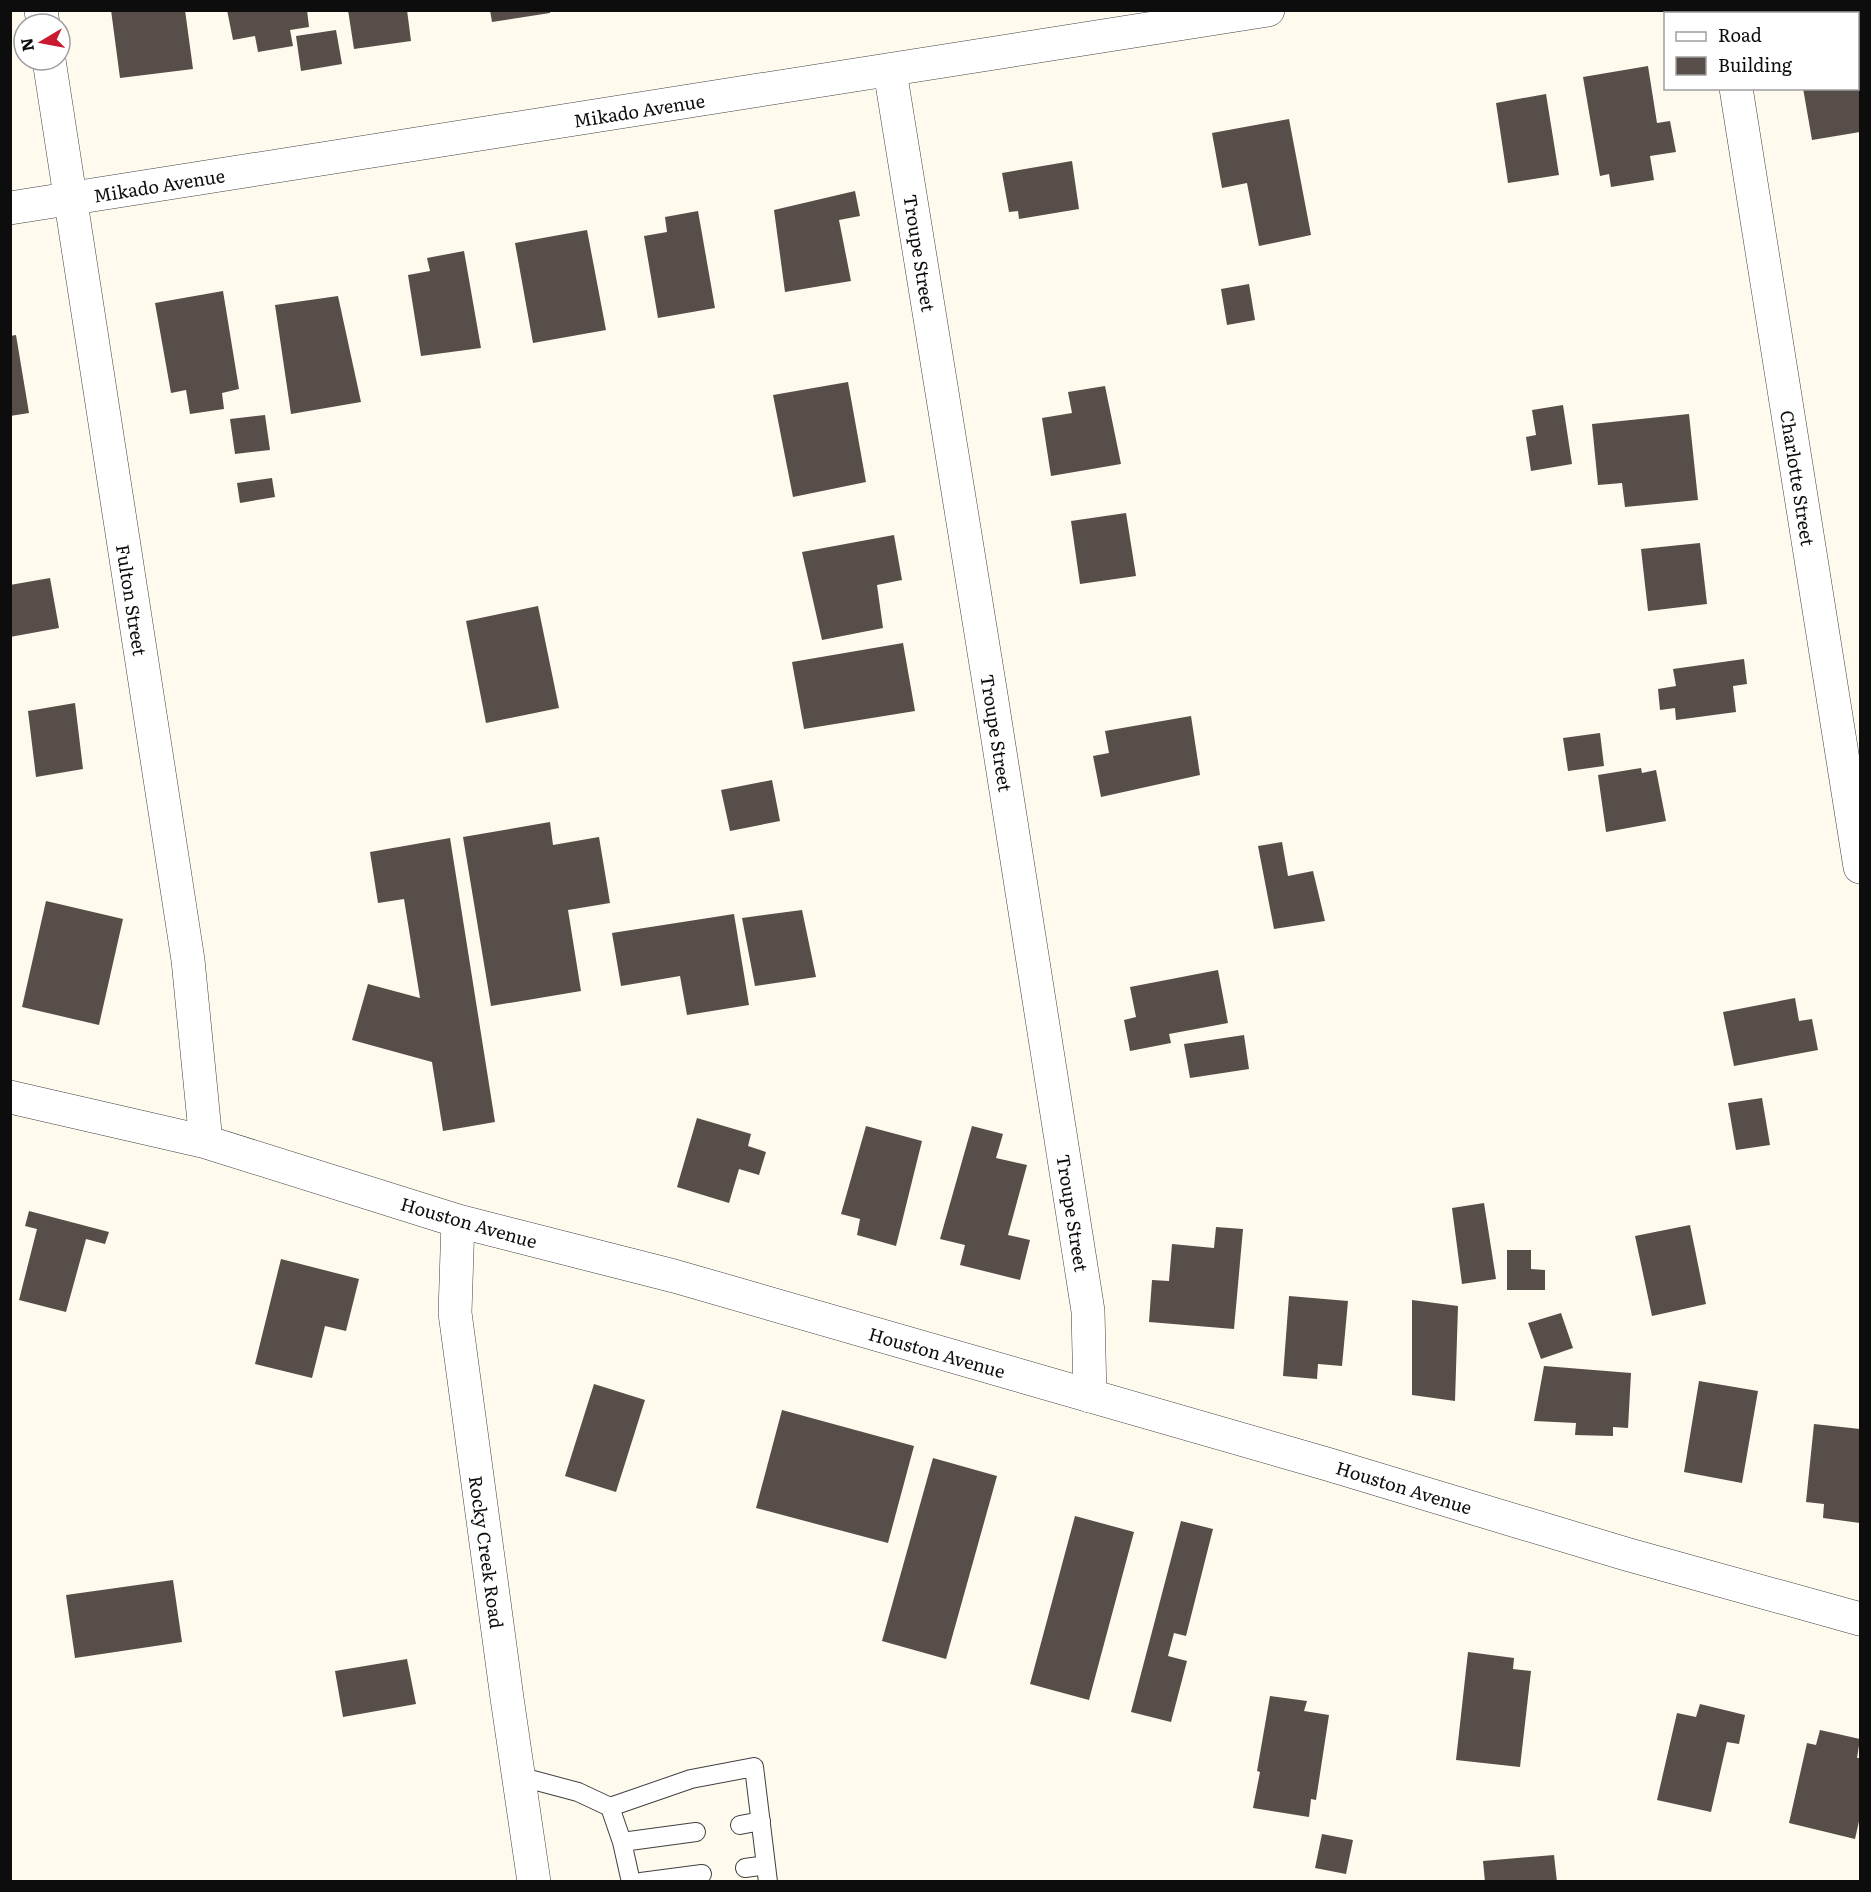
<svg xmlns="http://www.w3.org/2000/svg" width="1871" height="1892" font-family="Literata,serif">
<rect width="100%" height="100%" fill="#fffaee"/>
<path fill="#574d49" d="M 111,10 L 185,10 L 193,69 L 120,78 Z
M 227,10 L 307,10 L 309,27 L 290,30 L 293,46 L 258,52 L 255,36 L 233,40 Z
M 348,10 L 407,10 L 411,41 L 354,49 Z
M 490,10 L 550,10 L 550,13 L 492,22 Z
M 336,30 L 342,64 L 301,71 L 296,36 Z
M 1648,66 L 1657,123 L 1670,121 L 1676,152 L 1650,156 L 1654,180 L 1611,187 L 1609,174 L 1600,176 L 1583,77 Z
M 1858,72 L 1860,82 L 1860,132 L 1812,140 L 1803,88 L 1858,88 Z
M 1546,94 L 1559,175 L 1508,183 L 1496,103 Z
M 1289,119 L 1311,235 L 1259,246 L 1247,183 L 1222,188 L 1212,133 Z
M 1072,161 L 1079,209 L 1019,219 L 1018,211 L 1009,212 L 1002,173 Z
M 855,191 L 860,216 L 839,220 L 851,281 L 785,292 L 774,210 Z
M 698,211 L 715,308 L 658,318 L 644,236 L 667,232 L 665,217 Z
M 587,230 L 606,330 L 533,343 L 515,243 Z
M 464,251 L 481,348 L 421,356 L 408,275 L 430,271 L 427,258 Z
M 1249,284 L 1255,320 L 1227,325 L 1221,289 Z
M 223,291 L 239,389 L 222,393 L 224,409 L 190,414 L 186,390 L 171,393 L 155,303 Z
M 338,296 L 361,402 L 291,414 L 275,305 Z
M 16,335 L 29,413 L 10,416 L 10,336 Z
M 848,382 L 866,482 L 793,497 L 773,395 Z
M 1105,386 L 1121,464 L 1051,476 L 1042,418 L 1072,413 L 1068,392 Z
M 1563,405 L 1572,464 L 1531,471 L 1526,437 L 1536,435 L 1532,410 Z
M 1689,414 L 1698,500 L 1625,507 L 1622,483 L 1598,485 L 1592,424 Z
M 265,415 L 270,450 L 235,454 L 230,419 Z
M 272,478 L 275,497 L 240,503 L 237,483 Z
M 1126,513 L 1136,576 L 1080,584 L 1071,521 Z
M 894,535 L 902,580 L 877,585 L 883,628 L 822,640 L 802,552 Z
M 1700,543 L 1707,604 L 1648,611 L 1641,549 Z
M 50,578 L 59,628 L 10,637 L 10,585 Z
M 538,606 L 559,708 L 486,723 L 466,621 Z
M 903,643 L 915,711 L 804,729 L 792,662 Z
M 1744,659 L 1747,684 L 1733,686 L 1736,712 L 1676,720 L 1675,708 L 1660,710 L 1658,689 L 1676,686 L 1673,669 Z
M 75,703 L 83,769 L 36,777 L 28,711 Z
M 1191,716 L 1200,775 L 1101,797 L 1093,756 L 1109,753 L 1105,731 Z
M 1600,733 L 1604,766 L 1568,771 L 1563,738 Z
M 1641,768 L 1642,773 L 1656,770 L 1666,821 L 1606,832 L 1598,775 Z
M 772,780 L 780,821 L 730,831 L 721,790 Z
M 550,822 L 553,845 L 599,837 L 610,903 L 568,910 L 581,991 L 491,1006 L 463,837 Z
M 450,838 L 495,1122 L 443,1131 L 432,1062 L 352,1040 L 368,984 L 420,998 L 404,899 L 378,903 L 370,852 Z
M 1282,842 L 1288,876 L 1313,871 L 1325,921 L 1274,929 L 1258,846 Z
M 46,901 L 123,919 L 99,1025 L 22,1007 Z
M 802,910 L 816,977 L 755,986 L 742,918 Z
M 734,914 L 749,1005 L 687,1015 L 680,976 L 621,986 L 612,933 Z
M 1218,970 L 1228,1023 L 1169,1034 L 1171,1043 L 1130,1051 L 1124,1020 L 1136,1017 L 1130,987 Z
M 1795,998 L 1799,1021 L 1812,1019 L 1818,1050 L 1734,1066 L 1723,1012 Z
M 1244,1035 L 1249,1069 L 1190,1078 L 1184,1044 Z
M 1762,1098 L 1770,1145 L 1736,1150 L 1728,1103 Z
M 697,1118 L 751,1134 L 748,1146 L 766,1152 L 759,1175 L 739,1169 L 729,1203 L 677,1187 Z
M 866,1126 L 922,1141 L 896,1246 L 857,1235 L 860,1219 L 841,1214 Z
M 972,1126 L 1003,1134 L 996,1158 L 1027,1165 L 1008,1235 L 1030,1240 L 1020,1280 L 960,1265 L 965,1245 L 940,1239 Z
M 1484,1203 L 1496,1279 L 1462,1284 L 1452,1208 Z
M 29,1211 L 109,1232 L 105,1244 L 86,1239 L 66,1312 L 19,1300 L 37,1229 L 25,1226 Z
M 1690,1225 L 1706,1304 L 1652,1316 L 1635,1236 Z
M 1216,1227 L 1243,1229 L 1234,1329 L 1149,1322 L 1152,1280 L 1169,1281 L 1172,1244 L 1214,1248 Z
M 1507,1250 L 1531,1250 L 1531,1269 L 1545,1270 L 1545,1290 L 1507,1290 Z
M 281,1259 L 359,1279 L 346,1331 L 325,1326 L 312,1378 L 255,1364 Z
M 1289,1296 L 1348,1301 L 1342,1366 L 1318,1364 L 1317,1379 L 1283,1376 Z
M 1412,1300 L 1458,1306 L 1455,1401 L 1412,1395 Z
M 1561,1313 L 1573,1348 L 1541,1359 L 1528,1323 Z
M 1544,1366 L 1631,1373 L 1628,1428 L 1613,1427 L 1613,1436 L 1575,1435 L 1576,1423 L 1534,1421 Z
M 1699,1381 L 1758,1391 L 1742,1483 L 1684,1472 Z
M 594,1384 L 645,1400 L 616,1492 L 565,1476 Z
M 782,1410 L 914,1446 L 888,1543 L 756,1508 Z
M 1814,1424 L 1860,1429 L 1860,1523 L 1823,1518 L 1824,1504 L 1806,1502 Z
M 933,1458 L 997,1476 L 946,1659 L 882,1641 Z
M 1075,1516 L 1134,1532 L 1089,1700 L 1030,1684 Z
M 1181,1521 L 1213,1529 L 1186,1636 L 1174,1633 L 1168,1656 L 1187,1661 L 1171,1722 L 1131,1712 Z
M 173,1580 L 182,1642 L 75,1658 L 66,1595 Z
M 1468,1652 L 1514,1658 L 1513,1669 L 1531,1671 L 1520,1767 L 1456,1760 Z
M 407,1659 L 416,1704 L 343,1717 L 335,1671 Z
M 1270,1696 L 1307,1701 L 1304,1711 L 1329,1715 L 1316,1800 L 1311,1799 L 1309,1817 L 1253,1808 L 1260,1772 L 1257,1771 Z
M 1700,1704 L 1745,1715 L 1739,1744 L 1727,1742 L 1711,1812 L 1657,1800 L 1677,1713 L 1696,1717 Z
M 1820,1730 L 1860,1739 L 1857,1758 L 1860,1758 L 1860,1817 L 1855,1839 L 1789,1823 L 1807,1743 L 1816,1745 Z
M 1322,1834 L 1353,1840 L 1346,1874 L 1315,1868 Z
M 1554,1855 L 1557,1882 L 1485,1882 L 1483,1861 Z"/>
<g fill="none" stroke-linecap="round" stroke-linejoin="round">
<defs>
<path id="service" d="M 518,1776 L 578,1792 L 610,1807 L 622,1842 L 631,1882
M 610,1807 L 691,1779 L 754,1767 L 768,1882
M 740,1825 L 761,1821
M 622,1842 L 696,1832
M 745,1868 L 766,1865
M 641,1882 L 702,1874"/>
<path id="minor" d="M 1724,10 L 1724,14
M 890,71 L 991,695 L 1088,1311 L 1090,1396
M 1736,88 L 1860,867
M 10,208 L 1268,10"/>
<path id="tertiary" d="M 41,10 L 43,24
M 49,60 L 188,960 L 206,1142
M 10,1097 L 206,1142 L 458,1221 L 674,1276 L 1327,1464 L 1626,1554 L 1860,1619
M 458,1221 L 455,1313 L 507,1698 L 534,1882"/>
</defs>
<use href="#service" stroke="#404040" stroke-width="20"/>
<use href="#minor" stroke="#404040" stroke-width="34"/>
<use href="#tertiary" stroke="#404040" stroke-width="34"/>
<use href="#service" stroke="#fff" stroke-width="18"/>
<use href="#minor" stroke="#fff" stroke-width="33"/>
<use href="#tertiary" stroke="#fff" stroke-width="33"/>
</g>
<g text-anchor="middle" dominant-baseline="central" stroke-width="6" stroke-linejoin="round" paint-order="stroke">
<g font-size="18" fill="#0d0d0d" stroke="#fff">
<text transform="translate(639 110) rotate(-9)">Mikado Avenue</text>
<text transform="translate(159 185) rotate(-9)">Mikado Avenue</text>
<text transform="translate(920 253) rotate(81)">Troupe Street</text>
<text transform="translate(1798 478) rotate(81)">Charlotte Street</text>
<text transform="translate(132 600) rotate(81)">Fulton Street</text>
<text transform="translate(997 733) rotate(81)">Troupe Street</text>
<text transform="translate(1073 1213) rotate(81)">Troupe Street</text>
<text transform="translate(469 1222) rotate(16)">Houston Avenue</text>
<text transform="translate(937 1352) rotate(16)">Houston Avenue</text>
<text transform="translate(1404 1487) rotate(17)">Houston Avenue</text>
<text transform="translate(487 1552) rotate(82)">Rocky Creek Road</text>
</g>
</g>
<rect width="1871" height="1892" fill="none" stroke="#0d0d0d" stroke-width="24"/>
<rect x="1664" y="12" width="195" height="78" fill="#ffffff" stroke="#9e9e9e" stroke-width="1.5"/>
<rect x="1676" y="32" width="30" height="9" fill="#ffffff" stroke="#9e9e9e" stroke-width="1.5"/>
<text x="1718" y="42" font-size="18" fill="#0d0d0d">Road</text>
<rect x="1676" y="57" width="30" height="18" fill="#574d49" stroke="#9e9e9e" stroke-width="1.5"/>
<text x="1718" y="72" font-size="18" fill="#0d0d0d">Building</text>
<g transform="translate(42 42) rotate(260)"><circle r="28" fill="#ffffff" stroke="#9e9e9e" stroke-width="1.5"/>
<path d="M0-4.5L10 22L0 15L-10 22Z" fill="#c91a30"/>
<text y="-9" font-size="16" font-weight="bold" text-anchor="middle" fill="#0d0d0d">N</text>
</g>
</svg>
